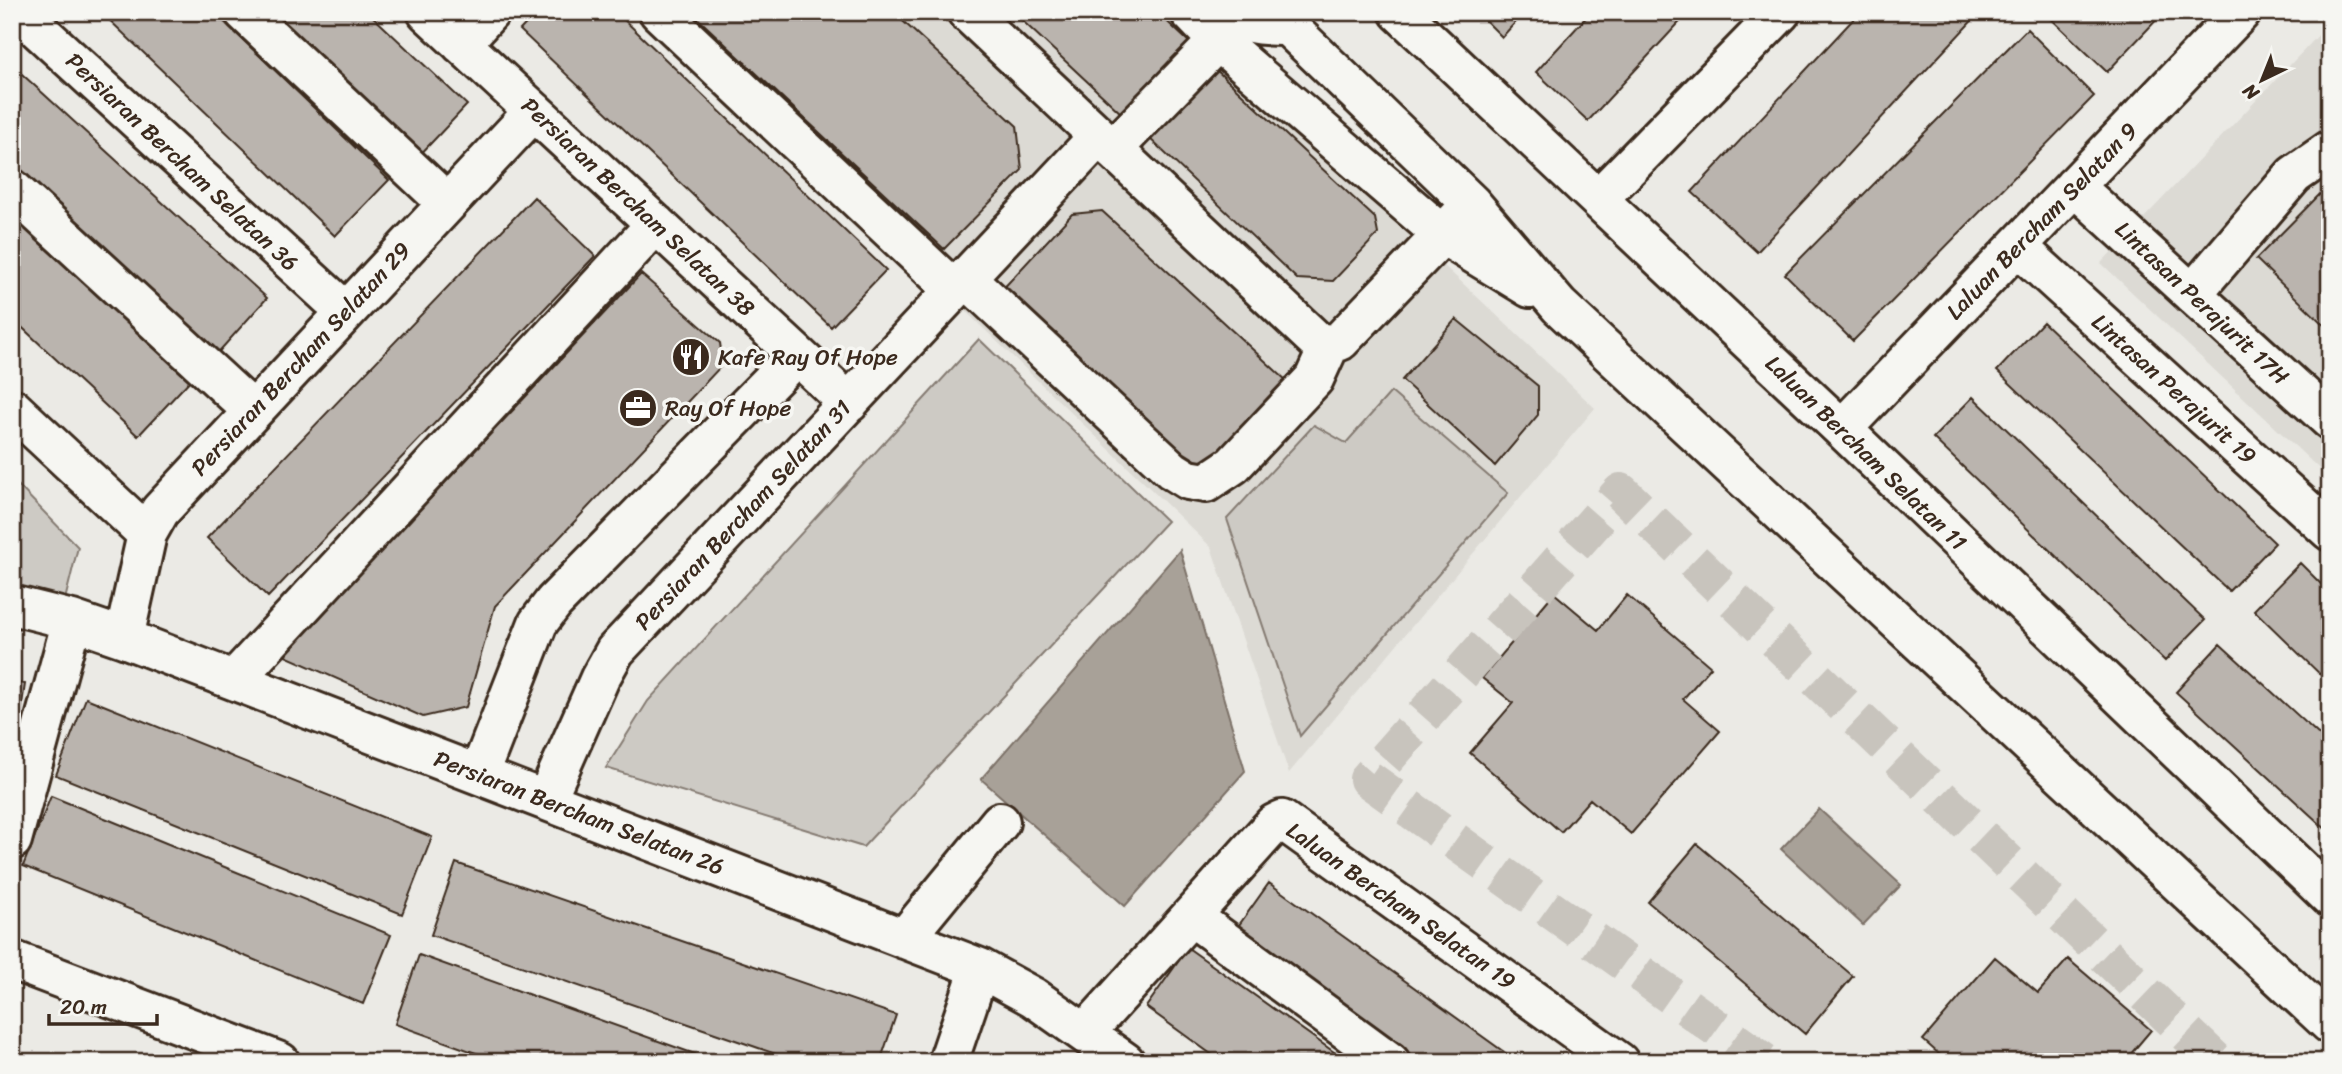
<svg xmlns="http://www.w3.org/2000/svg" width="2342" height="1074" font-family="Sriracha,sans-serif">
<rect width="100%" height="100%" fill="#ebeae5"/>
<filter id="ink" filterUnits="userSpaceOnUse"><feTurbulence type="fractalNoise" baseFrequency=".0143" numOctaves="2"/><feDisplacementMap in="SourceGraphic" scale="14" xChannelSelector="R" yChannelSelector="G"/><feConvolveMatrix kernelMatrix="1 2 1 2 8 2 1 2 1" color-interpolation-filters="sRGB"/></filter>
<g filter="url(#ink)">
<path fill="#dcdad4" d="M 654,12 L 1175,12 L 1595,408 L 1289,773 L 1211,547 Z
M 2330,23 L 2330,479 L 2101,263 Z"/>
<path fill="#cdcac4" stroke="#847a71" stroke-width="2" d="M 979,339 L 1167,521 L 863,847 L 606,768 L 648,701 Z
M 1391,392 L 1508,493 L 1300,736 L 1227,519 L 1314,425 L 1346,443 Z
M 12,479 L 78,547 L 57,632 L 12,620 Z"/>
<path fill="#a8a198" stroke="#7c7167" stroke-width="2" d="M 1180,550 L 1245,771 L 1125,906 L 981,779 Z
M 1819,809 L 1901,885 L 1863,925 L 1781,849 Z"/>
<path fill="#bab4ae" stroke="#3b2a1e" stroke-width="2" d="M 101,12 L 214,12 L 389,180 L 335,236 Z
M 257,12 L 368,12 L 467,105 L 415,160 Z
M 537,12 L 616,12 L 886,270 L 831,327 L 520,30 Z
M 691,12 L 893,12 L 1017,126 L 1022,170 L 944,249 Z
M 1013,12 L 1157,12 L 1190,43 L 1123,115 Z
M 1477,12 L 1525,12 L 1502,37 Z
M 1591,12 L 1689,12 L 1588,121 L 1536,72 Z
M 1860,12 L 1980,12 L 1757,252 L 1692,192 Z
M 2044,12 L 2164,12 L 2107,72 Z
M 2027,29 L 2094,96 L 1853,341 L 1785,274 Z
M 12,65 L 267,298 L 214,357 L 12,172 Z
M 1213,67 L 1375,218 L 1378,234 L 1333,281 L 1297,279 L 1147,136 Z
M 2330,184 L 2330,331 L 2256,259 Z
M 534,197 L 595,256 L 268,597 L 207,538 Z
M 12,205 L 194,376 L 138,436 L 12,318 Z
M 1102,211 L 1287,381 L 1200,471 L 999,293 L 1072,214 Z
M 641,274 L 720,343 L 723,364 L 495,606 L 466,707 L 423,717 L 283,655 Z
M 1456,319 L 1538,386 L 1538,415 L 1495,466 L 1402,380 Z
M 2043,322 L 2275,543 L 2229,591 L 1997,371 Z
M 1973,397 L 2205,620 L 2165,661 L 1933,438 Z
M 2300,563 L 2330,593 L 2330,684 L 2254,610 Z
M 1554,593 L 1598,630 L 1627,595 L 1711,667 L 1683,699 L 1720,731 L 1631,834 L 1590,799 L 1561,832 L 1470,753 L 1513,703 L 1482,678 Z
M 2220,644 L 2330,745 L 2330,833 L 2176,692 Z
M 12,682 L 25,684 L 13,766 L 12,766 Z
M 86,698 L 432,837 L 402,914 L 56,775 Z
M 51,796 L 391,935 L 363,1004 L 23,866 Z
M 1697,844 L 1853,976 L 1805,1034 L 1648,902 Z
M 456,863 L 896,1015 L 880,1062 L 799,1062 L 431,935 Z
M 1269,883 L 1518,1062 L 1415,1062 L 1234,932 Z
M 1188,948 L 1348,1062 L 1222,1062 L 1146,1007 Z
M 419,955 L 717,1062 L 501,1062 L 395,1024 Z
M 1995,957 L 2038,993 L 2068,959 L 2151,1030 L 2124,1062 L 1948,1062 L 1923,1040 Z"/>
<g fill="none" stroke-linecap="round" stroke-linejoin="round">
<path stroke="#c8c4bd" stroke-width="38" stroke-dasharray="38 19" stroke-linecap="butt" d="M 1764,1062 L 1368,779 L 1621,492 L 2217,1062"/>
<defs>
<path id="minor" d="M 19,12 L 346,312
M 244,12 L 447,203
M 427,12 L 849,403
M 659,12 L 954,290
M 967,12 L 1318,342 L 1330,344 L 1340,341 L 1472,204
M 1190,12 L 1218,41 L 1443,235 L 1530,288
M 1225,12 C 1243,25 1266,26 1288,26
M 1273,12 L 1472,204 L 1559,306 L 2330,1024
M 1399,12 L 1842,429 L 2330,897
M 461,44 L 490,12
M 1113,149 L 1218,41
M 2074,186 L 2330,420
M 12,189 L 253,411
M 1598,199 L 1781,12
M 2018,247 L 2330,531
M 966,278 L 1172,470 L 1188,480 L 1206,483 L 1233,465 L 1314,379 L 1330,344
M 2192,294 L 2294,175 L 2330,150
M 12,408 L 147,534
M 1842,429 L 2241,12
M 12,605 L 72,620 L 124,638 L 980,968 L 1033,997 L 1125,1062
M 124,638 L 147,534 L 160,511 L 534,111
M 234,680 L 656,224
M 479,774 L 538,623 L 554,602 L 797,355
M 546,800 L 600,678 L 615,651 L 1099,136
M 12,840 L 72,620
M 1191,916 L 1390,1062
M 904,939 L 1000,822
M 12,960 L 280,1062
M 1085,1033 L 1274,824 L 1282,820 L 1619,1062
M 948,1062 L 980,968"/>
</defs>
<use href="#minor" stroke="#3b2a1e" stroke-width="44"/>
<use href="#minor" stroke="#f6f6f2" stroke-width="38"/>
</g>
</g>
<defs>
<symbol id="restaurant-disc" viewBox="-11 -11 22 22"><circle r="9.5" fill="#3b2a1e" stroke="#f6f6f2"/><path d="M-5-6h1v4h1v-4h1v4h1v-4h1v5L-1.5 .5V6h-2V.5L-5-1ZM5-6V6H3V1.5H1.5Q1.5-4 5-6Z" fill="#fff"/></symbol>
<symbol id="office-disc" viewBox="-11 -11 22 22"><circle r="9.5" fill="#3b2a1e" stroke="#f6f6f2"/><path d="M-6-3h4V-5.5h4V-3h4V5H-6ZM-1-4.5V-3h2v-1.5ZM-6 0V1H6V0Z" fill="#fff"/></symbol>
</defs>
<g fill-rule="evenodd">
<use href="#restaurant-disc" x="669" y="335" width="44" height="44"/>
<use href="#office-disc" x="616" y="386" width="44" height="44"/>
</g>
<g text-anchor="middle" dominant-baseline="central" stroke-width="7" stroke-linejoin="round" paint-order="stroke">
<g font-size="23" fill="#3b2a1e" stroke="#f6f6f2">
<text transform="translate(182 162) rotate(43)">Persiaran Bercham Selatan 36</text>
<text transform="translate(638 207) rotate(43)">Persiaran Bercham Selatan 38</text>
<text transform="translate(2042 221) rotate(-46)">Laluan Bercham Selatan 9</text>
<text transform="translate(2202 303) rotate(43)">Lintasan Perajurit 17H</text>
<text transform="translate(301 359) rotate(-47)">Persiaran Bercham Selatan 29</text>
<text transform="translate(2174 389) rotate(42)">Lintasan Perajurit 19</text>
<text transform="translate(1866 453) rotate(44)">Laluan Bercham Selatan 11</text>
<text transform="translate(743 515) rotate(-47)">Persiaran Bercham Selatan 31</text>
<text transform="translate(579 813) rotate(21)">Persiaran Bercham Selatan 26</text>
<text transform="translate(1401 906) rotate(35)">Laluan Bercham Selatan 19</text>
</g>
<g font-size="23" fill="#3b2a1e" stroke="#f6f6f2" text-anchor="start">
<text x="718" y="357">Kafe Ray Of Hope</text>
<text x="665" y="408">Ray Of Hope</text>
</g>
</g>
<rect width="2342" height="1074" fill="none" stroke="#f6f6f2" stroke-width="42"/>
<rect x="21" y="21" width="2300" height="1032" fill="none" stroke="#3b2a1e" stroke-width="2.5" filter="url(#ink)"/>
<g transform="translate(2262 80) rotate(223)" stroke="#f6f6f2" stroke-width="5" paint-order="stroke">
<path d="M0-5L12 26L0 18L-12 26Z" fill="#3b2a1e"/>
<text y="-10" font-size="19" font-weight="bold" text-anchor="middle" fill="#3b2a1e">N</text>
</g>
<path d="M49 1014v10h108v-10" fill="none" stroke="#3b2a1e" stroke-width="3.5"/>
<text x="60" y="1014" font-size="21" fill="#3b2a1e" stroke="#f6f6f2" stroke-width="5" paint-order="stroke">20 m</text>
</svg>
